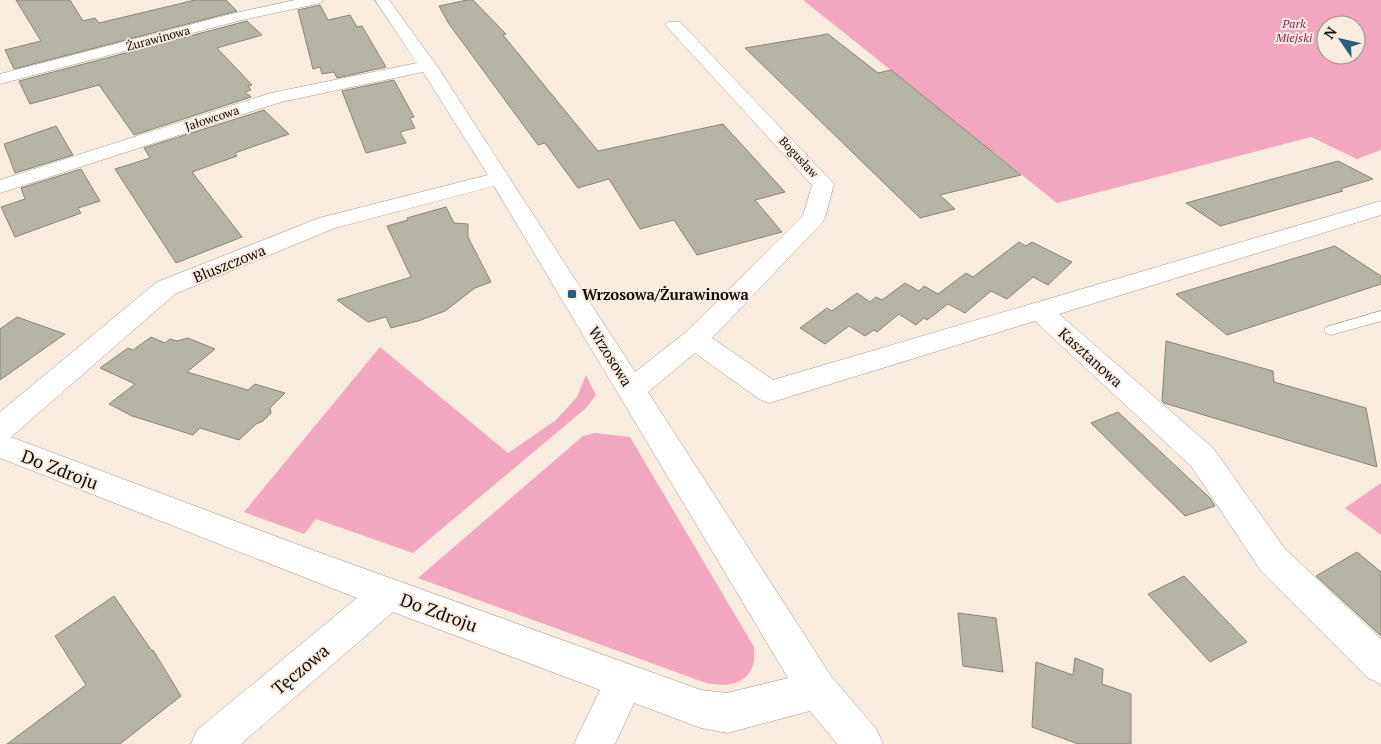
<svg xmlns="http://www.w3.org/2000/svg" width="1381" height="744" font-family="'PT Serif',serif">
<rect width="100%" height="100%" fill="#f8ece1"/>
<path fill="#f1a7c0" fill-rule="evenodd" d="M 803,0 L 1381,0 L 1381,150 L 1357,159 L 1311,137 L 1057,203 ZM 1326,25 L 1356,25 L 1356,55 L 1326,55 Z
M 380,347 L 508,453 L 556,420 L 577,397 L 586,375 L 596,395 L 586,408 L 413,553 L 316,519 L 304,534 L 244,512 Z
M 595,433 L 630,437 L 754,647 C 758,680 734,689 706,683 L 418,578 L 583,436 Z
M 1381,483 L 1381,535 L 1345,508 Z"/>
<path fill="#b5b3a5" stroke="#888578" d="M 16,0 L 70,0 L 83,21 L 95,18 L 99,23 L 195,0 L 226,0 L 237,11 L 14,69 L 5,50 L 41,41 Z
M 467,0 L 473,0 L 506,34 L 503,35 L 598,151 L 723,124 L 785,192 L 755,200 L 782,232 L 697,255 L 674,220 L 640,229 L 609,179 L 578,188 L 545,143 L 538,145 L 449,24 L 439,6 Z
M 320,5 L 328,20 L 350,15 L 357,27 L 362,26 L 386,67 L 337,78 L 334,72 L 322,74 L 320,67 L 313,69 L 298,10 Z
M 247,21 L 262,35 L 217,48 L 252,85 L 248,86 L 251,90 L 245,92 L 251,97 L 134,135 L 99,85 L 30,104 L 19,81 Z
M 828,34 L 878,73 L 891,70 L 1021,175 L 940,195 L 955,209 L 920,218 L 745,48 Z
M 394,80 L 414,117 L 410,118 L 415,128 L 400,132 L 406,143 L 366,153 L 342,91 Z
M 264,110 L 289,134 L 235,153 L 237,156 L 192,172 L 242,237 L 176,263 L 115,169 L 150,158 L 144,148 Z
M 56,126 L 73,155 L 15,173 L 4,144 Z
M 1338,161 L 1373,179 L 1340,189 L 1343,191 L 1220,226 L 1186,203 Z
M 81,169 L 100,201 L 78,208 L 81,213 L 15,237 L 1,207 L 25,199 L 21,188 Z
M 446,207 L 454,223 L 468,224 L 468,237 L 491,282 L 475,288 L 445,311 L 418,321 L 391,328 L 386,317 L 368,322 L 337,300 L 411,277 L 387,226 L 408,220 L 407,218 Z
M 1019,242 L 1026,246 L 1032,242 L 1072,262 L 1048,285 L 1033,277 L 1007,299 L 991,291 L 965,313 L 948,304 L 927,320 L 924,318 L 916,325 L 899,314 L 877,332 L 874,330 L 865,336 L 849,326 L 825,344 L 800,328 L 827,308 L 832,311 L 857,293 L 870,302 L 876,297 L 882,300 L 905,283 L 919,291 L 924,286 L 938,294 L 966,273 L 973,277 Z
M 1335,246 L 1381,276 L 1381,284 L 1227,335 L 1176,294 Z
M 17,317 L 65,334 L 0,380 L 0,329 Z
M 151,337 L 165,343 L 170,339 L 177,341 L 188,338 L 215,349 L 187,372 L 248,390 L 255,384 L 285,393 L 270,408 L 271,413 L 263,421 L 256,424 L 239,440 L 200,428 L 193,435 L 132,416 L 109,404 L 135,384 L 100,368 L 128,348 L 133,350 Z
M 1166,341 L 1273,371 L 1274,382 L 1366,408 L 1377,467 L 1164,403 L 1162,401 Z
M 1118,412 L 1210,498 L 1215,506 L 1185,516 L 1091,423 Z
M 1357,552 L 1381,572 L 1381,636 L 1316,576 Z
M 1184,576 L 1247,642 L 1210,662 L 1148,594 Z
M 114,596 L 152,651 L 153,650 L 181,696 L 120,744 L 7,744 L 86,685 L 55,636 Z
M 958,613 L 996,618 L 1003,672 L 963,666 Z
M 1075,658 L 1103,669 L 1102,684 L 1131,694 L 1131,744 L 1078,744 L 1032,727 L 1036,662 L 1073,675 Z"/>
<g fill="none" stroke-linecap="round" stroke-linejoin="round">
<defs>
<path id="service" d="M 1381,311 L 1381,321 L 1331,335 L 1326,333 L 1324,330 L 1326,327 Z"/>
<path id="minor" d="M 295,0 L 323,0 L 321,3 L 242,20 L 0,84 L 0,74 L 235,13 Z
M 375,0 L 389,0 L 437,66 L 635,372 L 686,332 L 803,216 L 812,185 L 668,28 L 666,25 L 668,22 L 680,22 L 834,184 L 825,218 L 822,223 L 712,338 L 773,380 L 1381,201 L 1381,215 L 1059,314 L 1213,448 L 1285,549 L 1381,639 L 1381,684 L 1368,678 L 1261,571 L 1191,466 L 1035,321 L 769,403 L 759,399 L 695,353 L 648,392 L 831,676 L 877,730 L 883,744 L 837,744 L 810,711 L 727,733 L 701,728 L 634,703 L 615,744 L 574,744 L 600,690 L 393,612 L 241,744 L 191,744 L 197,730 L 357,598 L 0,458 L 0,412 L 157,282 L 319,218 L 488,175 L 423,72 L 281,102 L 0,193 L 0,180 L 271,93 L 417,63 ZM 494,186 L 788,678 L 727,693 L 701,690 L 307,548 L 11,437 L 175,294 L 335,228 Z"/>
</defs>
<use href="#service" stroke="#a2978d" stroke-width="1"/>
<use href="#minor" stroke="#a2978d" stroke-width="1"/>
<use href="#service" fill="#fff" fill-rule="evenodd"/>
<use href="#minor" fill="#fff" fill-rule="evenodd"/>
</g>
<rect fill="#2a5d7a" stroke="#f8ece1" stroke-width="2" x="567" y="289" width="10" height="10" rx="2.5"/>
<g text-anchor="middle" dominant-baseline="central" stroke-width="4" stroke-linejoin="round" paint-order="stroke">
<g font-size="12" font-style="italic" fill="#911e54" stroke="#f8ece1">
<text x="1294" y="23">Park<tspan x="1294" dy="14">Miejski</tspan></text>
</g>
<g font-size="12" fill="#0f0b08" stroke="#f8ece1">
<text transform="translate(158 38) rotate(-15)">Żurawinowa</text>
<text transform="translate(212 118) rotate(-18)">Jałowcowa</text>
<text transform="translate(799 157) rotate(47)">Bogusław</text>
</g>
<g font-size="15" fill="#0f0b08" stroke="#f8ece1">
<text transform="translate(229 263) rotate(-22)">Bluszczowa</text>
<text transform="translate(611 356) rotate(58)">Wrzosowa</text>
<text transform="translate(1091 357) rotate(42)">Kasztanowa</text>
</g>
<g font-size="15" font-weight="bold" fill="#0f0b08" stroke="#f8ece1" text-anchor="start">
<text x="582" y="294">Wrzosowa/Żurawinowa</text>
</g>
<g font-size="18" fill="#0f0b08" stroke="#f8ece1">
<text transform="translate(60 469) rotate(21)">Do Zdroju</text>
<text transform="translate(439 612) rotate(20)">Do Zdroju</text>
<text transform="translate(300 669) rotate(-40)">Tęczowa</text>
</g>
</g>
<g transform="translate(1341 40) rotate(304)"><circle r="24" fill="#f8ece1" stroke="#9b928a"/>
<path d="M0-4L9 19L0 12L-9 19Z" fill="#2a5d7a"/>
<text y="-8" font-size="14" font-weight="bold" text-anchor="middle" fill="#0f0b08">N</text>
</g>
</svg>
